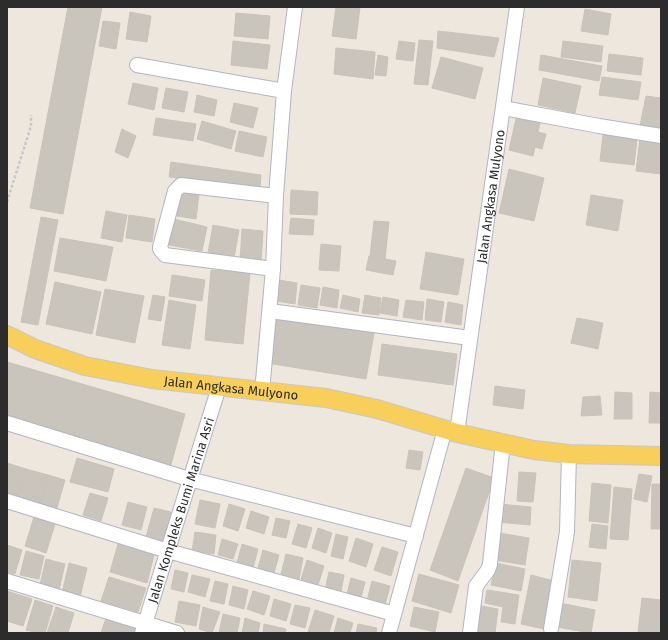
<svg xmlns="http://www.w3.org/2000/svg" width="668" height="640" font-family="'Fira Sans',sans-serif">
<rect width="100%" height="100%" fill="#eee7de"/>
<path fill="#c9c5bc" stroke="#cac3b7" d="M 68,7 L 102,7 L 63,214 L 30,208 Z
M 336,7 L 360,7 L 356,39 L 332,36 Z
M 585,9 L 611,14 L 608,35 L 581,31 Z
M 130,12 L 151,16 L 147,42 L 126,39 Z
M 236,13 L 270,16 L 268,39 L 234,36 Z
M 103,21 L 120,23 L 116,49 L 99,46 Z
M 438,31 L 499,38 L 494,57 L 437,48 Z
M 419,40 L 433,41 L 428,85 L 414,84 Z
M 233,41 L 270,45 L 267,69 L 231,65 Z
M 399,41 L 415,43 L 413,61 L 396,59 Z
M 563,41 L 603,46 L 601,62 L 561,57 Z
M 336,48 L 375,52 L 373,79 L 334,74 Z
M 609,54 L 643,58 L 641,75 L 607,71 Z
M 378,55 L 388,57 L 386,76 L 375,75 Z
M 541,55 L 602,66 L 599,81 L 539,70 Z
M 441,57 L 483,68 L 475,99 L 432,88 Z
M 602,77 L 641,82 L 638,100 L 599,95 Z
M 543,78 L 581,86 L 575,113 L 538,105 Z
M 133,83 L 158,88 L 154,110 L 128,104 Z
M 166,88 L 188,92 L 184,112 L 162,108 Z
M 197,95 L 217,100 L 214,116 L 194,112 Z
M 646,96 L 661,98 L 661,129 L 640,126 Z
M 234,103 L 258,108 L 253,128 L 230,122 Z
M 517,114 L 541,119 L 538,132 L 546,134 L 542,149 L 535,147 L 533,156 L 509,150 Z
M 156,118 L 196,124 L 193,141 L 153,135 Z
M 202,121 L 236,131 L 231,149 L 197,139 Z
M 122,129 L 136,136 L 128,158 L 115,152 Z
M 239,131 L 267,137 L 263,157 L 235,151 Z
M 603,135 L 637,139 L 634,165 L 600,161 Z
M 640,138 L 661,140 L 661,174 L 636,171 Z
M 171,162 L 261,175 L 260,189 L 169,177 Z
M 509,169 L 544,178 L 534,221 L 499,213 Z
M 291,190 L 318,192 L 317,215 L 290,214 Z
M 181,191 L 199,194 L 196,219 L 177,216 Z
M 591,195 L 623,200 L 618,231 L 586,225 Z
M 106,211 L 127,215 L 122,242 L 101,238 Z
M 129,215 L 155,219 L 152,242 L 126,238 Z
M 41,217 L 58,220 L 38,325 L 21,322 Z
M 291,218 L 314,220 L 313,235 L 289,234 Z
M 174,219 L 207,227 L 202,251 L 169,245 Z
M 374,221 L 389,222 L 385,259 L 396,261 L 393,275 L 366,270 L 369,256 L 370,256 Z
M 213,225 L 239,230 L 234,258 L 208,253 Z
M 242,229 L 263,231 L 261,264 L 240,262 Z
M 60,238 L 113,247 L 106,281 L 54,271 Z
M 321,244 L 341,246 L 339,271 L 319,270 Z
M 426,252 L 464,259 L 458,295 L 420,289 Z
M 211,270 L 250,273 L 243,344 L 205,340 Z
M 172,275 L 205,280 L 202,301 L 169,296 Z
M 279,280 L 297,283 L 295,304 L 276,301 Z
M 55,282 L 101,292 L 92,334 L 46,324 Z
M 301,285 L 320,288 L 317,308 L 298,305 Z
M 323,287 L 339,290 L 337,308 L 320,305 Z
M 105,289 L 144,296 L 135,343 L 96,335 Z
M 153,295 L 165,297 L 161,321 L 148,319 Z
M 343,295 L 360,299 L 358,312 L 340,308 Z
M 365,295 L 381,298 L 379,315 L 362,313 Z
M 383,297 L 399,300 L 397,316 L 380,313 Z
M 427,299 L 444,302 L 441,322 L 425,320 Z
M 169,300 L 196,305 L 190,349 L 162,345 Z
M 406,300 L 424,302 L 422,320 L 403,317 Z
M 448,302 L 463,305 L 461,325 L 445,322 Z
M 274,316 L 374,333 L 366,379 L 267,363 Z
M 577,318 L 603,323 L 598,349 L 571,343 Z
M 382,344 L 457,354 L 453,385 L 378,375 Z
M 7,362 L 185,414 L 170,468 L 7,420 Z
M 495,386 L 525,390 L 523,409 L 493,405 Z
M 615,392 L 632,393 L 632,419 L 614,419 Z
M 650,392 L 661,393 L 661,423 L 649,423 Z
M 600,396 L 602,415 L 581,416 L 583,397 Z
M 409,450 L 423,452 L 420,470 L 406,468 Z
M 77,458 L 114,469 L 108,492 L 70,482 Z
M 7,463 L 26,469 L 17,500 L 7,497 Z
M 466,468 L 494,478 L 458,581 L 430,570 Z
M 26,469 L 48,475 L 39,506 L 17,500 Z
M 519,472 L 536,473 L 533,502 L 517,501 Z
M 639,474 L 652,476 L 647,502 L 634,499 Z
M 48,475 L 65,480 L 56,511 L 39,506 Z
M 592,483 L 611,485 L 608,523 L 589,521 Z
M 652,484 L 661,484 L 661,529 L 651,529 Z
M 614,487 L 632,489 L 628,540 L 610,539 Z
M 90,493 L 108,498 L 101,521 L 83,515 Z
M 200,500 L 220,504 L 215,528 L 195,524 Z
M 128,502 L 147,507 L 141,530 L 122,525 Z
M 229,504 L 245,509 L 238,531 L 223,526 Z
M 498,504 L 531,507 L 530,525 L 497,522 Z
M 154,508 L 171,512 L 163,542 L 146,537 Z
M 251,511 L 269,517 L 264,534 L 246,528 Z
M 34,517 L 55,524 L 46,553 L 25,546 Z
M 276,518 L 290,521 L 286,538 L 272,535 Z
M 298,524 L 312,528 L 306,548 L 292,544 Z
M 592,524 L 608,526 L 606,549 L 589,547 Z
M 318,528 L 332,533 L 326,553 L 312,548 Z
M 195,532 L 216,535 L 214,554 L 192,551 Z
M 499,533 L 529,538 L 525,565 L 495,560 Z
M 336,534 L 348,537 L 343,559 L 331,556 Z
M 356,538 L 373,544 L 366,567 L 349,561 Z
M 222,539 L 238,544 L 233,559 L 218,555 Z
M 118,544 L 154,555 L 147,583 L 110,572 Z
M 242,544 L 258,549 L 253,568 L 237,563 Z
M 7,545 L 22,550 L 15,574 L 7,572 Z
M 382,547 L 398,552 L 391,576 L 374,570 Z
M 263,550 L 279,555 L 274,573 L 258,568 Z
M 26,551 L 44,556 L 39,579 L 20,575 Z
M 286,554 L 303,558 L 299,579 L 281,574 Z
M 46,559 L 65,564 L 59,590 L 40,585 Z
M 307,560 L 324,566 L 318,585 L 301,579 Z
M 572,560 L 601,563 L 597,601 L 568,597 Z
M 69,563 L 87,568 L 80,597 L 62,593 Z
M 496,563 L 525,569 L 521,591 L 491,585 Z
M 175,570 L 188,573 L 184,592 L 171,589 Z
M 329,572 L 344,575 L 341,593 L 325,590 Z
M 419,574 L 459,585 L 451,613 L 412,601 Z
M 192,575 L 210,579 L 205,597 L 188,592 Z
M 531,575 L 554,581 L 544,629 L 521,624 Z
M 109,577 L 146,588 L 138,612 L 101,601 Z
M 351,578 L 365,582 L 360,602 L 346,598 Z
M 215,581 L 228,584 L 224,604 L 210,601 Z
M 372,581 L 390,586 L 385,605 L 367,601 Z
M 233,586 L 248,590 L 244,609 L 229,605 Z
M 487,590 L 519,595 L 515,624 L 501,622 L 503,607 L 485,603 Z
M 7,591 L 32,599 L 23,626 L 7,621 Z
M 253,591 L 270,596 L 264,615 L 247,609 Z
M 642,598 L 661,600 L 661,633 L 638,632 Z
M 274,599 L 291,604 L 286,621 L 270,616 Z
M 35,600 L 53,606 L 45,633 L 38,633 L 26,630 Z
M 179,601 L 200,605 L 196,626 L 175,622 Z
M 560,603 L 595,610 L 591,633 L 556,627 Z
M 295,605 L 310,608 L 305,628 L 290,624 Z
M 481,606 L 498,609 L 495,633 L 477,633 Z
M 56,607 L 74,613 L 68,633 L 47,633 Z
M 203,607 L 220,612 L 212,633 L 199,629 Z
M 414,607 L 439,612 L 435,632 L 410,626 Z
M 315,610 L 334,616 L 329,633 L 308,632 Z
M 223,614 L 240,618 L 237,633 L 219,633 Z
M 106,618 L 136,628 L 134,633 L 101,633 Z
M 245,618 L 260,623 L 258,633 L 242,633 Z
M 338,618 L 353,623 L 350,633 L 334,633 Z
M 264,624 L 286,629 L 285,633 L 263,633 Z
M 358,624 L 377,628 L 376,633 L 356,633 Z"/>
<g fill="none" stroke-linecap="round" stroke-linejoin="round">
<defs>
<g id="minor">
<path d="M 137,65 L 284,91"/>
<path d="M 503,108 L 599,126 L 661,136"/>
<path d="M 273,269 L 165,255 L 160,249 L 160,247 L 175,191 L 181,185 L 276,196"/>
<path d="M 270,311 L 470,338"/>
<path d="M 262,392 L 273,269 L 276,196 L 284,91 L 295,7"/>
<path d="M 7,423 L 189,479 L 416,536"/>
<path id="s1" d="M 457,433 L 517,7"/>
<path d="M 7,501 L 168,551 L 394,614"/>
<path d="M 7,581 L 177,633"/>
<path d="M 551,629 L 567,532 L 569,454"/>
<path id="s2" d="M 142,633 L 219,387"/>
<path d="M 389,633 L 445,429"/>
<path d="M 470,633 L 476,586 L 488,570 L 490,564 L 503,442"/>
</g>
<g id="major">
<path id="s3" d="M 7,335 L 35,349 L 85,366 L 152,379 L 326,398 L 377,409 L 457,433 L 534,450 L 569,454 L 661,456"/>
</g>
</defs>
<use href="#minor" stroke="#b2b5c0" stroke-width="16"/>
<use href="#major" stroke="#c8c8c8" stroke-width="20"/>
<path stroke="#c8c8c8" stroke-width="2.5" stroke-dasharray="3 2" stroke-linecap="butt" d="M 7,202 L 31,126 L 31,115"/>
<use href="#minor" stroke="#fff" stroke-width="14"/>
<use href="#major" stroke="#f7cf5a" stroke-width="18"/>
</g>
<g text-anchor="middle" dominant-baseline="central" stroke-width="3" stroke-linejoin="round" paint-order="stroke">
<g font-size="13" fill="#2c2c2c" stroke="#fff">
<text stroke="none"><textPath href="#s1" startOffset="239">Jalan Angkasa Mulyono</textPath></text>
<text stroke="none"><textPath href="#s3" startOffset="232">Jalan Angkasa Mulyono</textPath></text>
<text stroke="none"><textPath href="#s2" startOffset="129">Jalan Kompleks Bumi Marina Asri</textPath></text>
</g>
</g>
<rect width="668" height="640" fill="none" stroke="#2c2c2c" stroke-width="16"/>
</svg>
